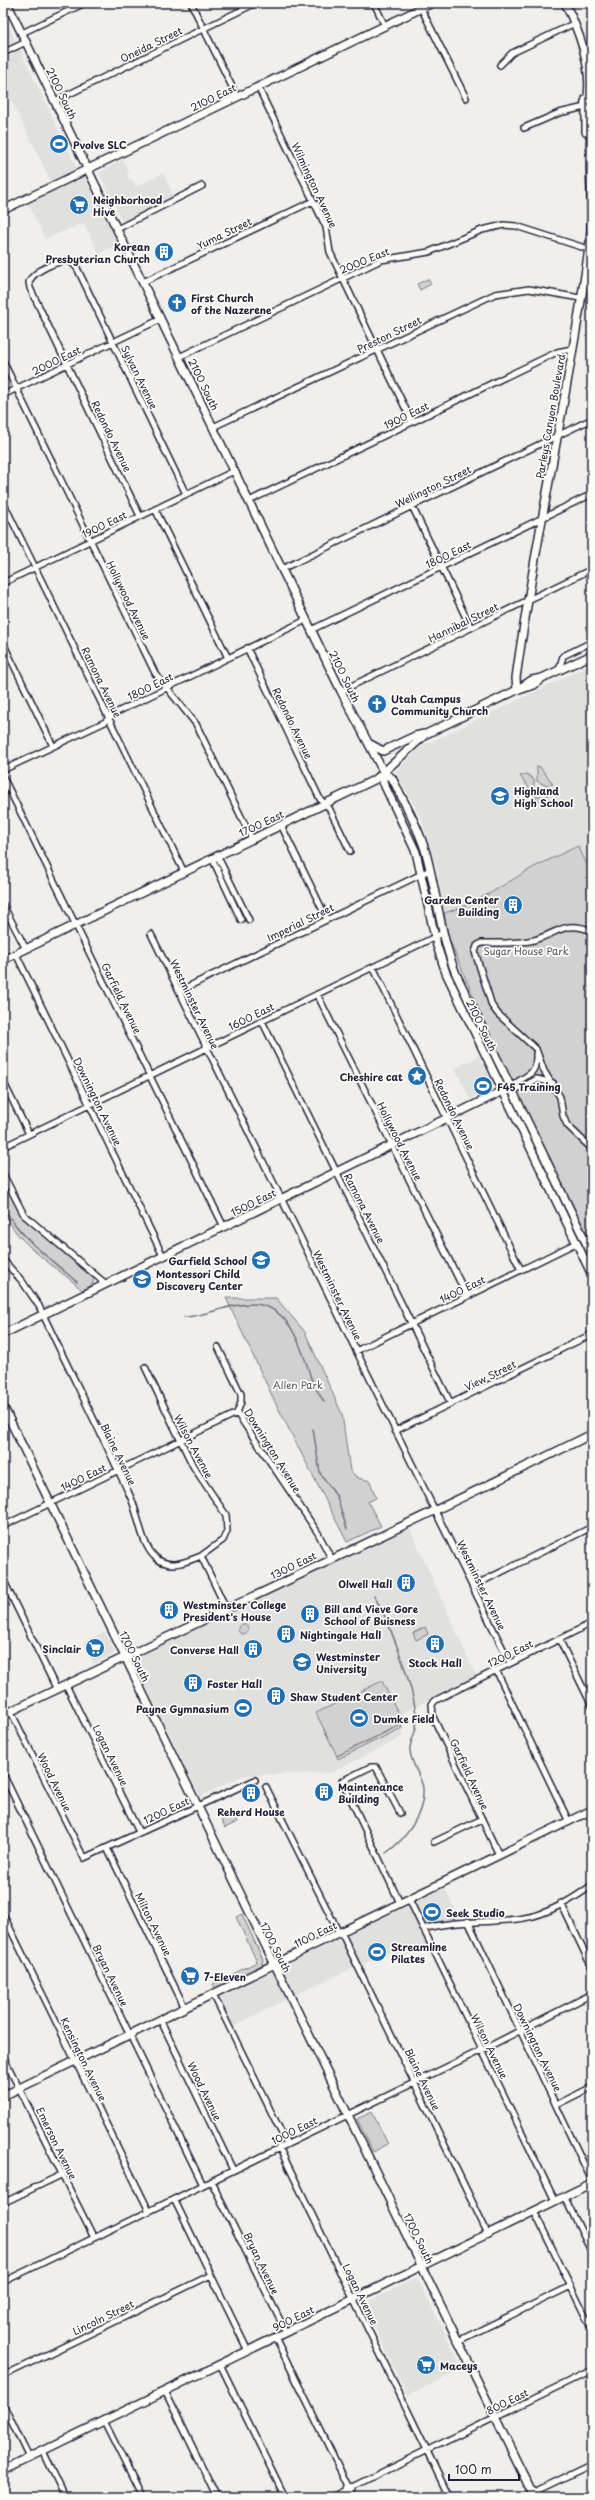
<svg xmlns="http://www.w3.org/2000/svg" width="595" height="2500" font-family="'Playpen Sans',sans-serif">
<rect width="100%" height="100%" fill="#f0efec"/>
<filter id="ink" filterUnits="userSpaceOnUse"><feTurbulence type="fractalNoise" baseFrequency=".025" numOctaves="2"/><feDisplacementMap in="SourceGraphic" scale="8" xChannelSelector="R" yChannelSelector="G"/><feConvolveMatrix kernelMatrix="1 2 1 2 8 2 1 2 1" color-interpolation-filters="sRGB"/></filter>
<g filter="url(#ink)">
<path fill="#e0e0df" d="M 6,21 L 77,168 L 51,181 L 3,84 L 3,22 Z
M 123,159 L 129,172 L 127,175 L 129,180 L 132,179 L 136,187 L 163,173 L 174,196 L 123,223 L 99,173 Z
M 84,176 L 118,244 L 99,254 L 84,223 L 45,239 L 28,204 Z
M 592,664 L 592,876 L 578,846 L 535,867 L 505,886 L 458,909 L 444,913 L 437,870 L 422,820 L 396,772 L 420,747 Z
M 479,1056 L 494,1087 L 470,1099 L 455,1068 Z
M 410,1529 L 476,1676 L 402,1713 L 405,1718 L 401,1738 L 331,1773 L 244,1775 L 200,1797 L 135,1663 L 135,1658 L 335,1561 Z
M 105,1632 L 115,1653 L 94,1664 L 84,1642 Z
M 444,1888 L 460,1918 L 418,1926 L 427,1946 L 395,1961 L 390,1952 L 313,1986 L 232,2027 L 218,1998 Z
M 417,2278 L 463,2369 L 408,2396 L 363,2304 Z"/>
<path fill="#d2d1d1" stroke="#7a7a86" d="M 428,279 L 431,284 L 420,290 L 417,284 Z
M 537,766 L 540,767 L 553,784 L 545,785 L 537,781 Z
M 527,774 L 534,780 L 534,792 L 537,796 L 543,796 L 552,787 L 555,790 L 539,801 L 520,776 Z
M 578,846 L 592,875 L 592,1244 L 491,1038 L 449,939 L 444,913 C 478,904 505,883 536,866 C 550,859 564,853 578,846 Z
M 3,1181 L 21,1215 L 94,1279 L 92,1285 L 82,1290 C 58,1267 15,1244 4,1211 C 1,1203 3,1190 3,1181 Z
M 226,1298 L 276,1298 L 305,1332 L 342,1414 L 350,1471 L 358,1478 L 370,1481 L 376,1498 L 368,1502 L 381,1526 L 347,1542 L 274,1400 Z
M238 1629a5 5 0 1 1 10 0a5 5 0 1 1-10 0Z
M 425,1627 L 428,1634 L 416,1640 L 413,1633 Z
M 382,1681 L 403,1723 L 337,1756 L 316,1713 Z
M 401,1725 L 402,1728 L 338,1759 L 337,1756 Z
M 233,1814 L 237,1822 L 225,1828 L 221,1820 Z
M 242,1914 L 263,1960 L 262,1965 L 215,1988 L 213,1984 L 257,1962 L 236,1917 Z
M 372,2112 L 388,2144 L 373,2152 L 357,2119 Z"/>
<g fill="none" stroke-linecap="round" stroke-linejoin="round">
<path stroke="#737381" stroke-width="1.5" d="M 3,1207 C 21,1238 50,1259 77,1282
M 184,1317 C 208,1316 229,1303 253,1304 C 290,1305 302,1349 311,1378 C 314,1386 320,1395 324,1402
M 313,1429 L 320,1473 L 337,1497 L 347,1529
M 374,1596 C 389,1620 420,1701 416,1727 C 415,1735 409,1743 410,1751 C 411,1764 422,1778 423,1788 C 425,1814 405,1840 386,1853"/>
<defs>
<path id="street" d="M 191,3 L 237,97
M 374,3 L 385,26
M 421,8 L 466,98
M 22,33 L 85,3
M 3,53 L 26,42
M 500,65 L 512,53 L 575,23
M 258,87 L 326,227 L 330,252 L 412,422
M 55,101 L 256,3
M 524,128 L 559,113 L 585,107
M 117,229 L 202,186
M 143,282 L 313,201
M 179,357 L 381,260 L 429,252 L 482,230 L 504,225 L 516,226 L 588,249
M 3,361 L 155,673 L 196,724 L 252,839
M 3,395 L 161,319
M 213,427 L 495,294 L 529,289 L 580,298
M 249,501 L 557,352 L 572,349
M 3,502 L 184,872
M 412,506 L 471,628
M 155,509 L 228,658
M 140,516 L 30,288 L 29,282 C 33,271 60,259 70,261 L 77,268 L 186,494
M 282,569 L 592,419
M 3,583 L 234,471
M 311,630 L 592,494
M 3,643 L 53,746
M 247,648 L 320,799 L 329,808 L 350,851
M 559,670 L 563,656 L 592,642
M 341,691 L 592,569
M 3,770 L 105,722 L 113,714 L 306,620
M 3,777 L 224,1227
M 281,825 L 327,919
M 217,855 L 249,920
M 212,858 L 241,920
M 3,905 L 26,949
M 592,931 C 564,920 559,933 534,940 C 517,944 498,943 481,943 L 477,946 L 475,952 L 492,1006 L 498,1014 L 536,1049 L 544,1071 L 560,1097 L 563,1116 L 567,1125 L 592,1149
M 151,934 L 510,1663
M 16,954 L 163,1256
M 373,967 L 521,1270
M 179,991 L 430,870
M 317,994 L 467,1296
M 262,1021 L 451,1404
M 3,1081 L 29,1134
M 511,1087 C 526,1073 537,1078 536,1053
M 511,1087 L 520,1088 L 537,1079 L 553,1083
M 3,1147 L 443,933
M 3,1174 L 24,1215 L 106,1284
M 585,1240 L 592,1237
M 3,1260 L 22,1281 L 39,1306 C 69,1370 102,1434 131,1498 C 139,1516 141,1544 155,1557 C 169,1570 186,1562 201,1556
M 218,1347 L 241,1394 L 241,1402 L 237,1413
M 356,1351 L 576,1243
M 145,1367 L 193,1466 L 226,1515 L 227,1531 L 223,1540 L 201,1556 L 226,1608
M 237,1413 L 318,1533 L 331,1558
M 395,1431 L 592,1334
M 3,1526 L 237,1413
M 3,1579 L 57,1690
M 473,1586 L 592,1527
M 559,1639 L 592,1706
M 496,1670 L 569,1822
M 66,1685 L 139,1832
M 11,1712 L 84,1858 L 255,1780
M 3,1774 L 203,2185
M 266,1787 L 339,1933
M 434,1842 L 482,1819
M 107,1848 L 185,2008
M 499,1855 L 433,1717 L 432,1704 L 436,1700 L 592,1623
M 409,1899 L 555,2201
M 400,1903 L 342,1781 L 370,1767 L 376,1767 L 400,1813
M 561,1903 L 592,1968
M 3,1914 L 149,2211
M 468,1921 L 592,2181
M 423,1929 C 456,1919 490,1924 524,1918 C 546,1915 574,1899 592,1885
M 341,1932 L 488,2234
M 213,1994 L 287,2144
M 160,2019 L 233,2170
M 3,2056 L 94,2238
M 556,2105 L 592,2087
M 279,2147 L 426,2448
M 211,2181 L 286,2332
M 564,2196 L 592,2253
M 174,2199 L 248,2351
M 3,2203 L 63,2174
M 534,2211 L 592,2330
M 3,2282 L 488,2047 L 592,1994
M 275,2337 L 348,2486
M 458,2341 L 571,2286
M 220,2364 L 285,2497
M 3,2376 L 211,2275
M 165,2391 L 217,2497
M 3,2404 L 29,2458
M 104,2421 L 142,2497
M 430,2449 L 592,2370
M 43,2451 L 65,2497
M 428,2453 L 449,2497
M346 2489a3 3 0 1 1 6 0a3 3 0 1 1-6 0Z
M 352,2487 L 425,2451
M 532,2493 L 592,2464
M 332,2497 L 347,2490"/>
<path id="secondary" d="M 7,3 L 341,691 L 384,773 L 383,782 L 416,852 L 437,946 L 446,973 L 592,1275
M 565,3 C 579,31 592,65 588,96
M 592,95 L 586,99 C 583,105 585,111 592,113
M 586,132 L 586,110
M 3,210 L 432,3
M 517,690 L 516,678 C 536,532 570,388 590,241 C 595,201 586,161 592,121
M 519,690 L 534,685 L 541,679
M 370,744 L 383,751 L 415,736 L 424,734
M 384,773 L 392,778 C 404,802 418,826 426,853 C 437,893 440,935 456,974 L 592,1255
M 3,960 L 376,779 L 426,734 L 517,690 L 532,680 L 542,678 L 592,655
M 3,1334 L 511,1087
M 3,1406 L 534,2497
M 3,1715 C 199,1621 397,1531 592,1434
M 3,2096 L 592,1810
M 3,2470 L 592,2183"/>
</defs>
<use href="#street" stroke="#22223b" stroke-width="8"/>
<use href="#secondary" stroke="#22223b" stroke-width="10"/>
<use href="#street" stroke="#fdfcf7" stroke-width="5"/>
<use href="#secondary" stroke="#fdfcf7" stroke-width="7"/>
</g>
</g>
<defs>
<symbol id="stadium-disc" viewBox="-11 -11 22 22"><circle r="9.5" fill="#1f6fb2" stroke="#fdfcf7"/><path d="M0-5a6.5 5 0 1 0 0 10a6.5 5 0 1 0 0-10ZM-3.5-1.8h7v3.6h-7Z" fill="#fff"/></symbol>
<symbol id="supermarket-disc" viewBox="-11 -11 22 22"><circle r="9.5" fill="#1f6fb2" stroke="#fdfcf7"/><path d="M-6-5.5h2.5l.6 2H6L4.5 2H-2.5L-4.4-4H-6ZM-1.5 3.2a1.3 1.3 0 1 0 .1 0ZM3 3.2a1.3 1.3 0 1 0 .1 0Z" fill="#fff"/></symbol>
<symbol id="building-disc" viewBox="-11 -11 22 22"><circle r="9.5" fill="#1f6fb2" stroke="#fdfcf7"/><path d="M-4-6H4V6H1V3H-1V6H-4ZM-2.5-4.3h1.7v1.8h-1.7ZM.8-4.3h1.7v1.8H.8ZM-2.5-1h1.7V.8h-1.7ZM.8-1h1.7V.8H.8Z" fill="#fff"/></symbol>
<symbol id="church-disc" viewBox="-11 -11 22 22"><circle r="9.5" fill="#1f6fb2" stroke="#fdfcf7"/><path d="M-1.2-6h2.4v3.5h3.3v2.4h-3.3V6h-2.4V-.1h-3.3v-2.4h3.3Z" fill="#fff"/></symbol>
<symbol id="school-disc" viewBox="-11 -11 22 22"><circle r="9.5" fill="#1f6fb2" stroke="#fdfcf7"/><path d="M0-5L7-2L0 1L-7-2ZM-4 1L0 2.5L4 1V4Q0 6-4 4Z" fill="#fff"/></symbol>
<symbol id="sight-disc" viewBox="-11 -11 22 22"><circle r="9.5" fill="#1f6fb2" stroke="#fdfcf7"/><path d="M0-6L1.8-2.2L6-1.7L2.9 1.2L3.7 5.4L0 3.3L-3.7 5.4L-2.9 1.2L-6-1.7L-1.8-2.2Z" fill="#fff"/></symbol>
<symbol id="university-disc" viewBox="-11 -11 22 22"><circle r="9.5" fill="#1f6fb2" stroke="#fdfcf7"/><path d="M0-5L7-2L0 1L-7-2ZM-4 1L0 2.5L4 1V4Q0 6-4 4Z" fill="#fff"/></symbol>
</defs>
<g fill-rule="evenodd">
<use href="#stadium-disc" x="48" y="133" width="22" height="22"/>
<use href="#supermarket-disc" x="68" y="194" width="22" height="22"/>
<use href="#building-disc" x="153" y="241" width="22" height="22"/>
<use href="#church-disc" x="166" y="292" width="22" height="22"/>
<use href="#church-disc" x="366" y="693" width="22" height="22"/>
<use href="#school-disc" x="489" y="785" width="22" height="22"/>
<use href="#building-disc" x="502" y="894" width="22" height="22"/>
<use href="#sight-disc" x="406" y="1065" width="22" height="22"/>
<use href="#stadium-disc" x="472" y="1075" width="22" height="22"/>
<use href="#school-disc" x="250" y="1249" width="22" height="22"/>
<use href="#school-disc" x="131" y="1268" width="22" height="22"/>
<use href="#building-disc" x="395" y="1572" width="22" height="22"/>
<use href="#building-disc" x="158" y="1599" width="22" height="22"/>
<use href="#building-disc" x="299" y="1603" width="22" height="22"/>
<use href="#building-disc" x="275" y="1623" width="22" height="22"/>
<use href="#building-disc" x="424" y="1633" width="22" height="22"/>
<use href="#supermarket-disc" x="84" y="1637" width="22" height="22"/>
<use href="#building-disc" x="242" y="1638" width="22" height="22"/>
<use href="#university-disc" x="291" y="1651" width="22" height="22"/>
<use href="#building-disc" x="182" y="1672" width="22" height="22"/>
<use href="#building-disc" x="265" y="1685" width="22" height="22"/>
<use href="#stadium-disc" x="232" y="1697" width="22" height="22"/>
<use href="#stadium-disc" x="348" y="1707" width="22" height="22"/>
<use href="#building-disc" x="313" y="1781" width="22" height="22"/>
<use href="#building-disc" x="240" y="1782" width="22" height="22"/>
<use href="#stadium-disc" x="421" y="1901" width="22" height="22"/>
<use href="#stadium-disc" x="366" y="1941" width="22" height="22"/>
<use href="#supermarket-disc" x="179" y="1965" width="22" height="22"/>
<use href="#supermarket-disc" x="415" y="2354" width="22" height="22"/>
</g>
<g text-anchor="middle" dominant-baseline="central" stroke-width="3.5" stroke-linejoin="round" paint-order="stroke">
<g font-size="10" fill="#22223b" stroke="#fdfcf7">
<text transform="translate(151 44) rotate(-26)">Oneida Street</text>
<text transform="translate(62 93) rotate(64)">2100 South</text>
<text transform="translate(213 97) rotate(-26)">2100 East</text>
<text transform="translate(315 185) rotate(65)">Wilmington Avenue</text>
<text transform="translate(224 233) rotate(-26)">Yuma Street</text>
<text transform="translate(364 260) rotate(-22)">2000 East</text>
<text transform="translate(389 334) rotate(-26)">Preston Street</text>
<text transform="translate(56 360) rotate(-26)">2000 East</text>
<text transform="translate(140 377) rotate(64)">Sylvan Avenue</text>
<text transform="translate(204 384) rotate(64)">2100 South</text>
<text transform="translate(406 415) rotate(-26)">1900 East</text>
<text transform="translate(550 416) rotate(-80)">Parleys Canyon Boulevard</text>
<text transform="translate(112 436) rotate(64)">Redondo Avenue</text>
<text transform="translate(433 486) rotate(-26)">Wellington Street</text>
<text transform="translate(104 524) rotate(-26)">1900 East</text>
<text transform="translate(448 554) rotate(-26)">1800 East</text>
<text transform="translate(129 600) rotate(64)">Hollywood Avenue</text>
<text transform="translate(463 622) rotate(-26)">Hannibal Street</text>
<text transform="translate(345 676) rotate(64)">2100 South</text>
<text transform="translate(102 682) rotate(64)">Ramona Avenue</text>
<text transform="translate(150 686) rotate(-26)">1800 East</text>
<text transform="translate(293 723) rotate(64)">Redondo Avenue</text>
<text transform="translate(261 823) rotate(-25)">1700 East</text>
<text transform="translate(300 922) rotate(-26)">Imperial Street</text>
<text transform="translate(122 998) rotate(64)">Garfield Avenue</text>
<text transform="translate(195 1004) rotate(64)">Westminster Avenue</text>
<text transform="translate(251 1016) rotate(-26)">1600 East</text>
<text transform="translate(482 1025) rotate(64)">2100 South</text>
<text transform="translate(98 1101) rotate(64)">Downington Avenue</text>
<text transform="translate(455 1114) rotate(64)">Redondo Avenue</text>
<text transform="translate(400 1141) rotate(63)">Hollywood Avenue</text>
<text transform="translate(253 1202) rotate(-26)">1500 East</text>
<text transform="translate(365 1208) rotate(63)">Ramona Avenue</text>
<text transform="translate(462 1289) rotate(-26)">1400 East</text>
<text transform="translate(338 1295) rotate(64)">Westminster Avenue</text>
<text transform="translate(490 1375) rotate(-26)">View Street</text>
<text transform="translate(194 1446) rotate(62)">Wilson Avenue</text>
<text transform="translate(273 1450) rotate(58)">Downington Avenue</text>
<text transform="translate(119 1454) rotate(64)">Blaine Avenue</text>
<text transform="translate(83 1477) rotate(-26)">1400 East</text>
<text transform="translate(293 1565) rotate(-26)">1300 East</text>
<text transform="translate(482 1585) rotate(64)">Westminster Avenue</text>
<text transform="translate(510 1653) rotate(-26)">1200 East</text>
<text transform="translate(135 1656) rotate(64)">1700 South</text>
<text transform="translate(111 1755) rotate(64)">Logan Avenue</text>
<text transform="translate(470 1774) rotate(65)">Garfield Avenue</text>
<text transform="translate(55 1782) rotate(64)">Wood Avenue</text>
<text transform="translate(166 1810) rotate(-25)">1200 East</text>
<text transform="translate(154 1924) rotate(64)">Milton Avenue</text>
<text transform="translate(315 1934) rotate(-26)">1100 East</text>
<text transform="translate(276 1947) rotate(63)">1700 South</text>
<text transform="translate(111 1975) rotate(64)">Bryan Avenue</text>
<text transform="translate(490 2046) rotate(64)">Wilson Avenue</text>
<text transform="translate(538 2047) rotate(64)">Downington Avenue</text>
<text transform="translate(84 2059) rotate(64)">Kensington Avenue</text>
<text transform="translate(423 2079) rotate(64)">Blaine Avenue</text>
<text transform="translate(205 2091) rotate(64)">Wood Avenue</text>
<text transform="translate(294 2130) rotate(-26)">1000 East</text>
<text transform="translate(57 2143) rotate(64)">Emerson Avenue</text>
<text transform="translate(419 2238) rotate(64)">1700 South</text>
<text transform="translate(262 2263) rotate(64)">Bryan Avenue</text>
<text transform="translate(361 2294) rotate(64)">Logan Avenue</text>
<text transform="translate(103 2317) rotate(-26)">Lincoln Street</text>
<text transform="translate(293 2318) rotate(-26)">900 East</text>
<text transform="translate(507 2401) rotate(-26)">800 East</text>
</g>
<g font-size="10" font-weight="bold" fill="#22223b" stroke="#fdfcf7" text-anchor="start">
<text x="73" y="144">Pvolve SLC</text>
<text x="93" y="199">Neighborhood<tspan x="93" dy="12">Hive</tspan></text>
<text x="150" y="246" text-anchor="end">Korean<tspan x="150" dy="12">Presbyterian Church</tspan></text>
<text x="191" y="297">First Church<tspan x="191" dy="12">of the Nazerene</tspan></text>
<text x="391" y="698">Utah Campus<tspan x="391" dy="12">Community Church</tspan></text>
<text x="514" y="790">Highland<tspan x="514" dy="12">High School</tspan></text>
<text x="499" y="899" text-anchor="end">Garden Center<tspan x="499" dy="12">Building</tspan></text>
<text x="403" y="1076" text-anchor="end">Cheshire cat</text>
<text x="497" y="1086">F45 Training</text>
<text x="247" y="1260" text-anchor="end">Garfield School</text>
<text x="156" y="1273">Montessori Child<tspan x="156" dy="12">Discovery Center</tspan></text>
<text x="392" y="1583" text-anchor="end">Olwell Hall</text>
<text x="183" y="1604">Westminster College<tspan x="183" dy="12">President's House</tspan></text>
<text x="324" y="1608">Bill and Vieve Gore<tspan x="324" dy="12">School of Buisness</tspan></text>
<text x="300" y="1634">Nightingale Hall</text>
<text x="81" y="1648" text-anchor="end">Sinclair</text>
<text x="239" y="1649" text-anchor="end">Converse Hall</text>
<text x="316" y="1656">Westminster<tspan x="316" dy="12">University</tspan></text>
<text x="435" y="1662" text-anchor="middle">Stock Hall</text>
<text x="207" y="1683">Foster Hall</text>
<text x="290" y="1696">Shaw Student Center</text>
<text x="229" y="1708" text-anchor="end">Payne Gymnasium</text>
<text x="373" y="1718">Dumke Field</text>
<text x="338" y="1786">Maintenance<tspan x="338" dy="12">Building</tspan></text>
<text x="251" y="1811" text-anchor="middle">Reherd House</text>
<text x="446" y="1912">Seek Studio</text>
<text x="391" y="1946">Streamline<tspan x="391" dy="12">Pilates</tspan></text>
<text x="204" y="1976">7-Eleven</text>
<text x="440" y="2365">Maceys</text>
</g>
<g font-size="10" fill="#575768" stroke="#fdfcf7">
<text x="526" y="950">Sugar House Park</text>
<text x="298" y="1384">Allen Park</text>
</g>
</g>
<rect width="595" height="2500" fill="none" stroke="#fdfcf7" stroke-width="16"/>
<rect x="8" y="8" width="579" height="2484" fill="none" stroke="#22223b" stroke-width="1.5" filter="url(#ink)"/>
<path d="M449 2474v6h70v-6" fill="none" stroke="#22223b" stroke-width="2"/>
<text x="455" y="2474" font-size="12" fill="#22223b" stroke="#fdfcf7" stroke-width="3" paint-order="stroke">100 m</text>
</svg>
